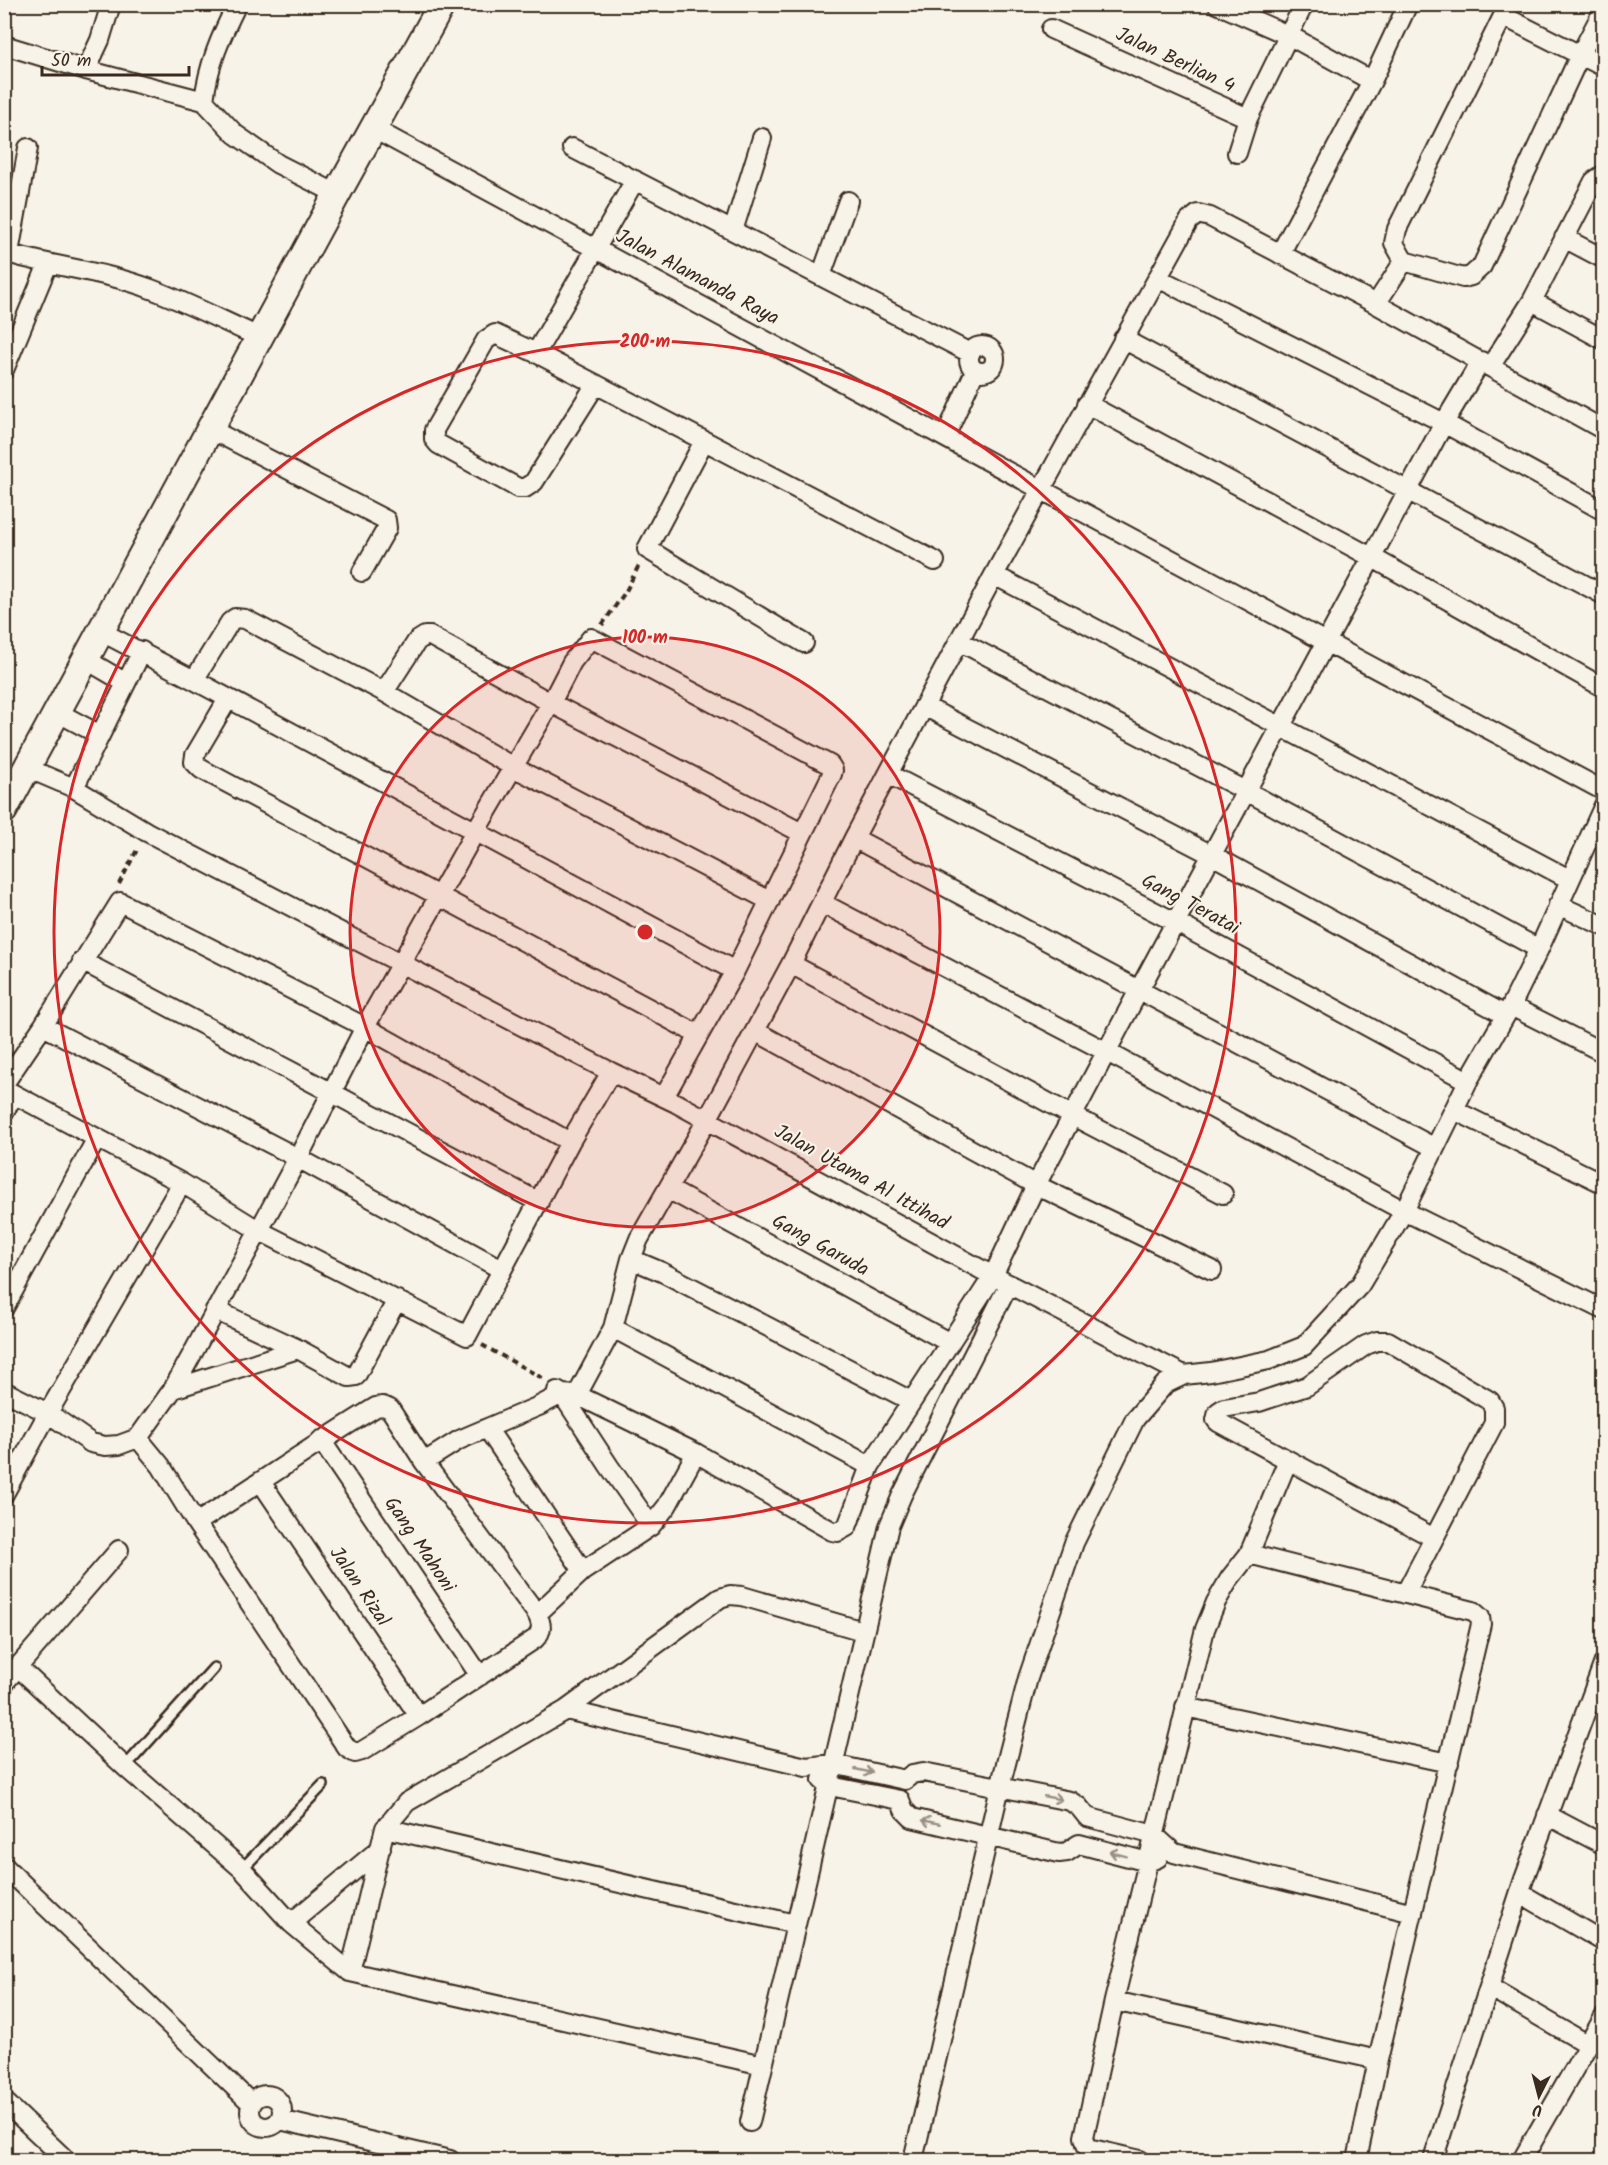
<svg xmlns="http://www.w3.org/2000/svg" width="1608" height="2165" font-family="Kalam,sans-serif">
<rect width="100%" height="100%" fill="#f7f3e8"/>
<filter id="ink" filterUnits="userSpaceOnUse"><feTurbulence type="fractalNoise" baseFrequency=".0167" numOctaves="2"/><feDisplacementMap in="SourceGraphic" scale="12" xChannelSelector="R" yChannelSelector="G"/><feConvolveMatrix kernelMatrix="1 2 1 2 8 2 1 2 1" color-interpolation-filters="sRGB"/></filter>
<g filter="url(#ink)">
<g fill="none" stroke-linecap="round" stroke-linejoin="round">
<defs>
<path id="lane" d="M 125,1767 L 214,1668
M 242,1869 L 323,1785"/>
<path id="street" d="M 111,4 L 100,40 L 86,70 L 204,101 L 235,134 L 278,164 L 337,194
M 1217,4 L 1290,36 L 1372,81
M 1509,4 L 1397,229 L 1394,243 L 1404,261 L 1463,278 L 1471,276 L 1482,266 L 1580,55 L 1604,9
M 1503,16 L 1604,67
M 1051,29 L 1248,118
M 4,45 L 86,70
M 204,101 C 208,65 221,36 237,4
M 374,129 L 1040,489 L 1604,791
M 572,148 L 970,353
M 1237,153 L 1248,118 L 1304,4
M 733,231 L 762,138
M 1564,238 L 1604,259
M 4,252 C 52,267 104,271 151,289 C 188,303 223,321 259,337
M 9,253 L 28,148
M 1280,254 L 1372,81 L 1408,4
M 821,276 L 848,201
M 1158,278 L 1444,423 L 1604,511
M 1532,301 L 1604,340
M 1376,304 L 1604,430
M 1123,339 L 1604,595
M969 359a13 13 0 1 1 26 0a13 13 0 1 1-26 0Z
M 536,353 L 635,180
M 1490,367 L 1532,301 L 1594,181 L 1604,174
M 4,370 L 48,264
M 596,384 L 534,482 L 525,488 L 518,488 L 438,444 L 434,439 L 434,430 L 486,340 L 495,334 L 536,353 L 935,561
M 1087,404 L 1373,558 L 1604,688
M 210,429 L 386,520 L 387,528 L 362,572
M 945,437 L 975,371
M 704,441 L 647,549 L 804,643
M 994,575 L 1569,879
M 100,631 L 194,680 L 230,622 L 235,618 L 245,619 L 384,692 L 515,768 L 770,901
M 959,641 L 1246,791 L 1539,949
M 85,659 L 126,683
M 194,680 L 735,971
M 228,699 L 195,755 L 194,762 L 201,769 L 699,1035
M 924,706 L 1212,855 L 1505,1015
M 57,712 L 100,735
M 27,768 L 74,788 L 147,832 L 611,1072 L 676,1103 L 993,1276 L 1184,1375
M 888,774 L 1175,922 L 1468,1081
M 74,788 L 142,651
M 854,838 L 1435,1148
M 822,903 L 1107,1052 L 1404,1211 L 1604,1310
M 1558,905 L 1604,926
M 82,961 L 539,1202
M 791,964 L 1073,1116 L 1223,1194
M 1511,1006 L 1604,1053
M 43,1026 L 120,902 L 365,1027 L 570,1142
M 755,1031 L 1036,1185 L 1212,1270
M 4,1084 L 43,1026 L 298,1158 L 501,1269
M 4,1089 L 182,1183 L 258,1230 L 467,1336 L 570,1142 L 611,1072
M 664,1097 L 735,971 L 832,774 L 833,770 L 830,765 L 591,638 L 572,662 L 551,703 L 802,833
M 1454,1110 L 1604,1184
M 4,1112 L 14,1095
M 668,1189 L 950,1343
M 4,1308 L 97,1138
M 613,1328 L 870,1466
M 298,1349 L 349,1377 L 356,1376 L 397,1300
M 173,1389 L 298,1349 L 215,1310
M 4,1391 L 48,1413 L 182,1183
M 557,1391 L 562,1394 L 609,1466 L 651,1526
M 577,1395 L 696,1453 L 832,1531 L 838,1532 L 847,1527 L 870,1466 L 993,1276 L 1036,1185 L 1139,990 L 1444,423 L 1481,361
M 911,1401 L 662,1272 L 631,1259 L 639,1239 L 707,1120 L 791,964 L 854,838 L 994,575 L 1189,221 L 1198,214 L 1210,217 L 1376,304 L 1404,261
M 487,1428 L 583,1571
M 138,1438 L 161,1466 L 196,1523
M 321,1440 L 480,1676
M 1288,1460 L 1218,1422 L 1216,1420 L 1218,1412 L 1224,1408 L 1259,1402 L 1307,1386 L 1366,1345 L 1377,1341 L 1388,1341 L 1490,1401 L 1494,1408 L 1494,1423 L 1405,1594
M 424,1462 L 390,1409 L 383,1406 L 376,1407 C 315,1444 257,1485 196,1523 L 347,1748 L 355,1753 L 362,1751 L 419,1716 L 535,1639 C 543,1631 542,1624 537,1614 L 424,1462 L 459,1440 L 539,1406 L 562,1394 L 577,1395 L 613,1328 L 631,1259
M 261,1482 L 419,1716
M 4,1494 L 48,1413 L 91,1443 L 105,1446 L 119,1445 L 138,1438 L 173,1389 L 195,1349 L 298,1158 L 365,1027 L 475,832 L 551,703 L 430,636 L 425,636 L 417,641 L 384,692
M 1249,1554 L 1473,1611 L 1480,1617 L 1481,1624 L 1378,2060 L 1357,2160
M 537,1614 L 583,1571 L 651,1526 L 667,1506 L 696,1453
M 19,1668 L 125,1767 L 242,1869 L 291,1923
M 4,1683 L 119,1550
M 1185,1707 L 1449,1763
M 566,1710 L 806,1767 L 833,1764 L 905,1780 L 912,1774 L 923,1772 L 1070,1801 L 1079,1807 L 1087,1817 L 1154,1835 L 1174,1853 L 1413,1913
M 822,1780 L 830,1786 L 900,1800 L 904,1810 L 912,1818 L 1059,1853 L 1067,1852 L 1079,1844 L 1148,1862 L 1158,1858
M 1547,1815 L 1604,1845
M 385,1828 L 795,1924
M 4,1866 L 251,2103
M 1520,1893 L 1604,1942
M 350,1972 L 291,1923 L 381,1848
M 1489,1987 L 1587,2044
M 1114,2001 L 1378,2060
M 763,2065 L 350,1972 L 385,1828 L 407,1802 L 566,1710 L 720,1598 L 730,1595 L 742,1596 L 863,1631
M250 2111a16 16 0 1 1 32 0a16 16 0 1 1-32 0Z
M 4,2101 L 66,2160
M 280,2120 L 450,2160
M 750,2122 L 889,1526 L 902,1495 L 1009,1284
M 913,2160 L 1000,1787 L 1028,1678 L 1074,1543 L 1135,1419 L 1165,1384 L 1184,1375 L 1211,1372 L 1269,1360 L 1304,1346 L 1360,1285 L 1404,1211 L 1468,1081 L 1511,1006 L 1539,949 L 1604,805
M 1140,2160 L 1092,2149 L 1087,2147 L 1084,2137 L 1114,2001 L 1205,1629 L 1216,1602 L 1230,1578 L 1249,1554 L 1288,1460 L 1434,1538
M 1433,2160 L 1524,1879 L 1604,1662
M 1522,2160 L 1604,2017"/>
<path id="secondary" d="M 4,810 L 337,194 L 442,4"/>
</defs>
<use href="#lane" stroke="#3b2a1e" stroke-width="14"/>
<use href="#street" stroke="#3b2a1e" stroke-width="22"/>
<use href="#secondary" stroke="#3b2a1e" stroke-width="30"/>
<path stroke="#3b2a1e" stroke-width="4" stroke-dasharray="6 4.5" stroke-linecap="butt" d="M 602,625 L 626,591 L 639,565
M 119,884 L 138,848
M 482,1345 L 546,1380"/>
<use href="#lane" stroke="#f7f3e8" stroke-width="9"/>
<use href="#street" stroke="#f7f3e8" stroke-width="18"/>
<use href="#secondary" stroke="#f7f3e8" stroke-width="26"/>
</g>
<defs><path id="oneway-shaft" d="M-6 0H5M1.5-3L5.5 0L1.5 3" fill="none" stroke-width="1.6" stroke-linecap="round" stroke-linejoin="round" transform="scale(1.5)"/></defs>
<g stroke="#998e83">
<use href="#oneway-shaft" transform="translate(864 1771) rotate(13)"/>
<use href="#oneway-shaft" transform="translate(1053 1798) rotate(11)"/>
<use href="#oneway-shaft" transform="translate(931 1822) rotate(-168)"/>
<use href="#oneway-shaft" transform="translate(1118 1854) rotate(-165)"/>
</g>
</g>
<circle cx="645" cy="932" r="295" fill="#d62828" fill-opacity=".12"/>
<g fill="none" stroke="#d62828" stroke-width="3">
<circle cx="645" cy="932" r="295"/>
<circle cx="645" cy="932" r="591"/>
</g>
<g text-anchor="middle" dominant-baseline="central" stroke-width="4.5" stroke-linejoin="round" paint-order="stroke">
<g font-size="20" fill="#3b2a1e" stroke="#f7f3e8">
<text transform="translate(1175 61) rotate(25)">Jalan Berlian 4</text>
<text transform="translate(697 278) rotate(28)">Jalan Alamanda Raya</text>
<text transform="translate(1190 905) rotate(28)">Gang Teratai</text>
<text transform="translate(861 1178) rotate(29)">Jalan Utama Al Ittihad</text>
<text transform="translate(820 1246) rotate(29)">Gang Garuda</text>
<text transform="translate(419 1545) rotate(56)">Gang Mahoni</text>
<text transform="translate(359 1587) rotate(56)">Jalan Rizal</text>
</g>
</g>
<circle cx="645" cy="932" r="9" fill="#d62828" stroke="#f7f3e8" stroke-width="3"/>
<g font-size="18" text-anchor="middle" font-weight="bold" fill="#d62828" stroke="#f7f3e8" stroke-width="4.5" stroke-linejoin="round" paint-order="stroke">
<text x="645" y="347">200 m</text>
<text x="645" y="643">100 m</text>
</g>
<rect width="1608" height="2165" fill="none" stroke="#f7f3e8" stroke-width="24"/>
<rect x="12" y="12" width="1584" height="2141" fill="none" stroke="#3b2a1e" stroke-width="2" filter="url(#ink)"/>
<g transform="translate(1539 2096) rotate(186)" stroke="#f7f3e8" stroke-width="4.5" paint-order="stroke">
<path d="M0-4.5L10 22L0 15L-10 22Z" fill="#3b2a1e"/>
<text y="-9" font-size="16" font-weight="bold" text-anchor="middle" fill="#3b2a1e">U</text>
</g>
<path d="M42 66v9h147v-9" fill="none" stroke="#3b2a1e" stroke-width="3"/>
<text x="51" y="66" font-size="18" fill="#3b2a1e" stroke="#f7f3e8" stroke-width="4.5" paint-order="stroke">50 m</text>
</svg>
